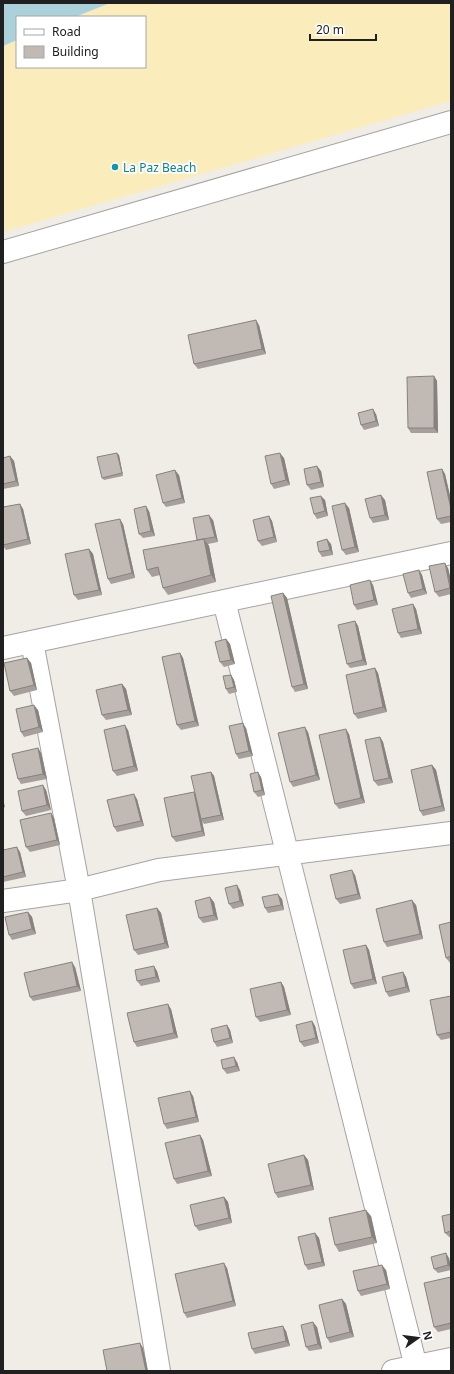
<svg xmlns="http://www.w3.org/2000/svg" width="454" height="1374" font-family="'Noto Sans',sans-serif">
<rect width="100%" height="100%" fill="#f0ede7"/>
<path fill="#fbecbb" d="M 110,3 L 451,3 L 451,101 L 3,232 L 3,46 L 17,40 L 17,67 L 145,67 L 145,17 L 75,17 Z"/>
<path fill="#abd2db" d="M 3,3 L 110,3 L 75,17 L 17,17 L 17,40 L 3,46 Z"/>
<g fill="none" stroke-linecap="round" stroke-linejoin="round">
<defs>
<path id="minor" d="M 3,252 L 451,122
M 224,601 C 289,856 351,1112 416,1367
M 32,642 L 79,890 L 159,1371
M 3,648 L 451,553
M 3,901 L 79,890 L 159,870 L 451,833
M 393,1371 L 451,1359"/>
</defs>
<use href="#minor" stroke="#a4a4a4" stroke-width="24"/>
<use href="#minor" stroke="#fff" stroke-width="22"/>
</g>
<path fill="#a69f9b" d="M 259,325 L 266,354 L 198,369 L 194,364 Z
M 434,376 L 437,381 L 438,433 L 411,433 L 408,428 Z
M 376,414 L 379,426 L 364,430 L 361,425 Z
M 119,455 L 123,476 L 104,480 L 102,478 Z
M 10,456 L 14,461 L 19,486 L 3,489 L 3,458 Z
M 284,458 L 290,485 L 274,489 L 271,484 Z
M 442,469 L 445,474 L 451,500 L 451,522 L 441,524 L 437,519 Z
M 321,471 L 324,487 L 311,490 L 307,485 Z
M 179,475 L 185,503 L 166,507 L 163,503 Z
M 325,500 L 328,516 L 317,519 L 314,514 Z
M 385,500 L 389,520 L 373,523 L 370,518 Z
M 20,504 L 23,509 L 31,544 L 6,550 L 3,546 L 3,507 Z
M 349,508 L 359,552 L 346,555 L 342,550 Z
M 149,511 L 155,536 L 143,538 L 139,534 Z
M 269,516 L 272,521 L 277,542 L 262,546 L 258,541 Z
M 213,520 L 218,542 L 208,544 L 209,546 L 216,582 L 168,595 L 163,588 L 160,575 L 152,577 L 147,570 L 197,540 Z
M 123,524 L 135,578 L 111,584 L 108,579 Z
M 331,544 L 333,555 L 322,557 L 319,552 Z
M 89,549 L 93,554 L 102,595 L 78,600 L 74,595 Z
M 448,568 L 451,581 L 451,594 L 439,597 L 435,592 Z
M 419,570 L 422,575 L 427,594 L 411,598 L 408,593 Z
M 373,585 L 378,605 L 357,610 L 354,605 Z
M 283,593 L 287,598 L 308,689 L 295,692 L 292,687 Z
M 413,604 L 416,609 L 422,634 L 401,638 L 398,633 Z
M 355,621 L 358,626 L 367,665 L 350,668 L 347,664 Z
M 226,639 L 230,644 L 235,664 L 224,667 L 220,662 Z
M 180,653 L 183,658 L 199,726 L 181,730 L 177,725 Z
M 27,658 L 31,663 L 37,690 L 14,696 L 10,691 Z
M 375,668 L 378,673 L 387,712 L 358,719 L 354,714 Z
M 231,675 L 234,680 L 237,692 L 229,694 L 226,689 Z
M 122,684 L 126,689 L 132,715 L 106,720 L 102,715 Z
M 38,710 L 43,732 L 24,737 L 21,732 Z
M 246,728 L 253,756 L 239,759 L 236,754 Z
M 128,730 L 138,771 L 117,776 L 113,771 Z
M 308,732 L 320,780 L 293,787 L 290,782 Z
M 349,734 L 365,803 L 339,809 L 335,804 Z
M 380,737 L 383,742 L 393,783 L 378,786 L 374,781 Z
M 38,748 L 41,753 L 47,779 L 21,784 L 18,779 Z
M 432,765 L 436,770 L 445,811 L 423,816 L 420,811 Z
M 211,772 L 214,776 L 224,820 L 204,824 L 202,821 L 205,836 L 176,842 L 172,837 L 195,794 Z
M 261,777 L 265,795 L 258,797 L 254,792 Z
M 46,790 L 51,810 L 26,816 L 22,811 Z
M 137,799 L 144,826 L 117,832 L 114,827 Z
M 51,813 L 54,818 L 60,845 L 30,852 L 26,847 Z
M 3,850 L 20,852 L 26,877 L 3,882 Z
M 355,875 L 361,899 L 340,904 L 336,899 Z
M 240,890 L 244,906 L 233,909 L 229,904 Z
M 282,899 L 284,910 L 268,913 L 265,908 Z
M 214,902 L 218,920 L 203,923 L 199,918 Z
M 416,905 L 423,939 L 387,947 L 384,942 Z
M 157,908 L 161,913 L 169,948 L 138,955 L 134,950 Z
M 28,912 L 32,917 L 36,934 L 12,940 L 9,935 Z
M 451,922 L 451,962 L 450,963 L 446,958 Z
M 366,945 L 369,950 L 377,984 L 354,989 L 351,984 Z
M 75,967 L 81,991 L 33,1001 L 30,997 Z
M 157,971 L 160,982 L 141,986 L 137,981 Z
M 403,972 L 406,977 L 410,992 L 389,997 L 386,992 Z
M 281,982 L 284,987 L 291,1015 L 260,1022 L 256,1017 Z
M 451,996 L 451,1038 L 441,1040 L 437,1035 Z
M 171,1009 L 178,1038 L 137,1047 L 134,1042 Z
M 312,1021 L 315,1026 L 319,1043 L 304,1047 L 300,1042 Z
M 227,1025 L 230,1030 L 233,1043 L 217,1047 L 214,1042 Z
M 237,1062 L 240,1071 L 227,1074 L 223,1069 Z
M 193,1096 L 199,1122 L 167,1129 L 164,1124 Z
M 200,1135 L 203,1140 L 212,1176 L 177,1184 L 174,1179 Z
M 304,1155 L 308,1160 L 314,1190 L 278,1198 L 275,1193 Z
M 224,1197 L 228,1202 L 232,1223 L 199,1231 L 195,1226 Z
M 451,1214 L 451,1237 L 449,1237 L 445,1233 Z
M 371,1216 L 377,1243 L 339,1252 L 335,1245 Z
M 315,1233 L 319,1238 L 325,1266 L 308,1270 L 305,1265 Z
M 449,1258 L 451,1267 L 451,1270 L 438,1273 L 434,1269 Z
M 227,1268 L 236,1306 L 187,1318 L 184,1313 Z
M 386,1270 L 390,1289 L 361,1296 L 358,1291 Z
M 451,1277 L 451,1329 L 438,1332 L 434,1327 Z
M 342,1299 L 346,1304 L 354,1337 L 330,1343 L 327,1338 Z
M 317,1327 L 322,1349 L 309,1351 L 306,1347 Z
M 286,1331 L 290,1346 L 255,1354 L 252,1349 Z"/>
<path fill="#87827e" d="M 256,320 L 259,325 L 266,354 L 262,349 Z
M 434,376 L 437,381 L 438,433 L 434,428 Z
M 373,409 L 376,414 L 379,426 L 376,421 Z
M 117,453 L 119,455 L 123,476 L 122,473 Z
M 280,453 L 284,458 L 290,485 L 286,480 Z
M 10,456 L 14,461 L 19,486 L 16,481 Z
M 317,466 L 321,471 L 324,487 L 321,482 Z
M 442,469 L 445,474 L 451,500 L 451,509 Z
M 175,470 L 179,475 L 185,503 L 182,498 Z
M 381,495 L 385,500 L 389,520 L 385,515 Z
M 321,496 L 325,500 L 328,516 L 325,511 Z
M 345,503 L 349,508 L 359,552 L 355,547 Z
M 20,504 L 23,509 L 31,544 L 28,539 Z
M 146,506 L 149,511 L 155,536 L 151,531 Z
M 209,515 L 213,520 L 218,542 L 215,537 Z
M 269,516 L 272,521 L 277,542 L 274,537 Z
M 120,519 L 123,524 L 135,578 L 132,573 Z
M 204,539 L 209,546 L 216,582 L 211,575 Z
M 327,539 L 331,544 L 333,555 L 330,550 Z
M 89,549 L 93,554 L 102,595 L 99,590 Z
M 445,563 L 448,568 L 451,581 L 451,589 Z
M 419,570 L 422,575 L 427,594 L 423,589 Z
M 370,580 L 373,585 L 378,605 L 374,600 Z
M 283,593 L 287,598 L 308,689 L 304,684 Z
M 413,604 L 416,609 L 422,634 L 418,629 Z
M 355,621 L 358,626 L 367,665 L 363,660 Z
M 226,639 L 230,644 L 235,664 L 231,660 Z
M 180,653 L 183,658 L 199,726 L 195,721 Z
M 27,658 L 31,663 L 37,690 L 34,685 Z
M 375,668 L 378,673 L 387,712 L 383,707 Z
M 231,675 L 234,680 L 237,692 L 234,687 Z
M 122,684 L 126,689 L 132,715 L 128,710 Z
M 34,705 L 38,710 L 43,732 L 39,727 Z
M 243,723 L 246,728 L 253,756 L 249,751 Z
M 125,725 L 128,730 L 138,771 L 134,766 Z
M 305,727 L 308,732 L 320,780 L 316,775 Z
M 346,729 L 349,734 L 365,803 L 361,798 Z
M 380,737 L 383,742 L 393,783 L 389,778 Z
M 38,748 L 41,753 L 47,779 L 43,774 Z
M 432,765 L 436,770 L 445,811 L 442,806 Z
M 211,772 L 214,776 L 224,820 L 221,815 Z
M 258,772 L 261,777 L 265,795 L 262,790 Z
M 43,785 L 46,790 L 51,810 L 47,805 Z
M 194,792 L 197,797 L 201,819 L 202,821 L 205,836 L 202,831 Z
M 134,794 L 137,799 L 144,826 L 141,821 Z
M 3,797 L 5,808 L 3,805 Z
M 51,813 L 54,818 L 60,845 L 57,840 Z
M 17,847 L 20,852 L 26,877 L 23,872 Z
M 352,870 L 355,875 L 361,899 L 358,894 Z
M 237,885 L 240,890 L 244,906 L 240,901 Z
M 278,894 L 282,899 L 284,910 L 281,905 Z
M 210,897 L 214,902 L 218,920 L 214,915 Z
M 412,900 L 416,905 L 423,939 L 420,934 Z
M 157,908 L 161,913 L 169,948 L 165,943 Z
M 28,912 L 32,917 L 36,934 L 32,929 Z
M 366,945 L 369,950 L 377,984 L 373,979 Z
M 72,962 L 75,967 L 81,991 L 77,986 Z
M 154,966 L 157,971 L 160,982 L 156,977 Z
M 403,972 L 406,977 L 410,992 L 406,987 Z
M 281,982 L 284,987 L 291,1015 L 287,1010 Z
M 168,1004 L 171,1009 L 178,1038 L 174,1033 Z
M 312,1021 L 315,1026 L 319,1043 L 316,1038 Z
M 227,1025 L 230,1030 L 233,1043 L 230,1038 Z
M 234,1057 L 237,1062 L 240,1071 L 236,1066 Z
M 190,1091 L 193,1096 L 199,1122 L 196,1117 Z
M 200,1135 L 203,1140 L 212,1176 L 208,1171 Z
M 304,1155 L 308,1160 L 314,1190 L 311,1185 Z
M 224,1197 L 228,1202 L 232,1223 L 229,1218 Z
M 366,1210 L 371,1216 L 377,1243 L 372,1237 Z
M 315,1233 L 319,1238 L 325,1266 L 322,1262 Z
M 446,1253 L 449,1258 L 451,1269 L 448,1265 Z
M 224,1263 L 227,1268 L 236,1306 L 233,1301 Z
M 382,1265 L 386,1270 L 390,1289 L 387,1284 Z
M 342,1299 L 346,1304 L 354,1337 L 350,1332 Z
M 313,1322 L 317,1327 L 322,1349 L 318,1344 Z
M 283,1326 L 286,1331 L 290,1346 L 286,1341 Z
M 140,1343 L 143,1348 L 148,1371 L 146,1371 Z"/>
<path fill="#c1b9b4" stroke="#87827e" d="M 256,320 L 262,349 L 194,364 L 188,335 Z
M 434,376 L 434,428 L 408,428 L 407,377 Z
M 373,409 L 376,421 L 361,425 L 358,413 Z
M 117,453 L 122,473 L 102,478 L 97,457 Z
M 280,453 L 286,480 L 271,484 L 265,456 Z
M 10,456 L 16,481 L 3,484 L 3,458 Z
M 317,466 L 321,482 L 307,485 L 304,469 Z
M 442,469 L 451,509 L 451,516 L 437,519 L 427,472 Z
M 175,470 L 182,498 L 163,503 L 156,475 Z
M 381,495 L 385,515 L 370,518 L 365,499 Z
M 321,496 L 325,511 L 314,514 L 310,498 Z
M 345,503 L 355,547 L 342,550 L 332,506 Z
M 20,504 L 28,539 L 3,545 L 3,507 Z
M 146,506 L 151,531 L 139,534 L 134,509 Z
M 209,515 L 215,537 L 197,540 L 193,518 Z
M 269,516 L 274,537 L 258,541 L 253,520 Z
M 120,519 L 132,573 L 108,579 L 95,524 Z
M 204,539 L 211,575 L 163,588 L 158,567 L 147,570 L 143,550 Z
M 327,539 L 330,550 L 319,552 L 317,542 Z
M 89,549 L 99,590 L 74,595 L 65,554 Z
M 445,563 L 450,588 L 435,592 L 429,566 Z
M 419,570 L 423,589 L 408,593 L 403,574 Z
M 370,580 L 374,600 L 354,605 L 350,585 Z
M 283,593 L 304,684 L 292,687 L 271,596 Z
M 413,604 L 418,629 L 398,633 L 392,609 Z
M 355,621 L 363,660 L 347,664 L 338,625 Z
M 226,639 L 231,660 L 220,662 L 215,642 Z
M 180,653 L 195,721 L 177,725 L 162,657 Z
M 27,658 L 34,685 L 10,691 L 4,663 Z
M 375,668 L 383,707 L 354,714 L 346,675 Z
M 231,675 L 234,687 L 226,689 L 223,676 Z
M 122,684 L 128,710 L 102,715 L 96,690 Z
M 34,705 L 39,727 L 21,732 L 16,709 Z
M 243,723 L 249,751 L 236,754 L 229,726 Z
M 125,725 L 134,766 L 113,771 L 104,730 Z
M 305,727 L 316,775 L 290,782 L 278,733 Z
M 346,729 L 361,798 L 335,804 L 319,735 Z
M 380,737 L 389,778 L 374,781 L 365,740 Z
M 38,748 L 43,774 L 18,779 L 12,754 Z
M 432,765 L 442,806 L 420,811 L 411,770 Z
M 211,772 L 221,815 L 201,819 L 191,776 Z
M 258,772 L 262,790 L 254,792 L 250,774 Z
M 43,785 L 47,805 L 22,811 L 18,791 Z
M 194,792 L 202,831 L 172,837 L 164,798 Z
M 134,794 L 141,821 L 114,827 L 107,800 Z
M 51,813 L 57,840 L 26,847 L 20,820 Z
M 17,847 L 23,872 L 3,877 L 3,850 Z
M 352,870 L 358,894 L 336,899 L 330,875 Z
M 237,885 L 240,901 L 229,904 L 225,888 Z
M 278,894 L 281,905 L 265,908 L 262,897 Z
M 210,897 L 214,915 L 199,918 L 195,901 Z
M 412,900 L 420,934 L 384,942 L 376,909 Z
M 157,908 L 165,943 L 134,950 L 126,915 Z
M 28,912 L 32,929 L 9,935 L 5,917 Z
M 451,922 L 451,956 L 446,958 L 439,925 Z
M 366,945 L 373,979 L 351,984 L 343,950 Z
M 72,962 L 77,986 L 30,997 L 24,973 Z
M 154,966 L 156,977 L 137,981 L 135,970 Z
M 403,972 L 406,987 L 386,992 L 382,977 Z
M 281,982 L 287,1010 L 256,1017 L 250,989 Z
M 451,996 L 451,1032 L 437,1035 L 430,1000 Z
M 168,1004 L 174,1033 L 134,1042 L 127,1013 Z
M 312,1021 L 316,1038 L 300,1042 L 296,1025 Z
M 227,1025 L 230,1038 L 214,1042 L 211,1029 Z
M 234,1057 L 236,1066 L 223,1069 L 221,1060 Z
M 190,1091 L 196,1117 L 164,1124 L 158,1098 Z
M 200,1135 L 208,1171 L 174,1179 L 165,1143 Z
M 304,1155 L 311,1185 L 275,1193 L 268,1164 Z
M 224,1197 L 229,1218 L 195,1226 L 190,1205 Z
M 366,1210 L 372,1237 L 335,1245 L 329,1218 Z
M 451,1214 L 451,1231 L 445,1233 L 442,1216 Z
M 315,1233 L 322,1262 L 305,1265 L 298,1237 Z
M 446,1253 L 448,1265 L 434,1269 L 431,1257 Z
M 224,1263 L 233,1301 L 184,1313 L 175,1274 Z
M 382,1265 L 387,1284 L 358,1291 L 353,1271 Z
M 451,1277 L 451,1323 L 434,1327 L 424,1283 Z
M 342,1299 L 350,1332 L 327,1338 L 319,1305 Z
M 313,1322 L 318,1344 L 306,1347 L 301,1325 Z
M 283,1326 L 286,1341 L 252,1349 L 248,1333 Z
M 140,1343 L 146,1371 L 107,1371 L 103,1350 Z"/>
<circle fill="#0f9aa8" stroke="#fff" stroke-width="1.5" cx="115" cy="167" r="4"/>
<g text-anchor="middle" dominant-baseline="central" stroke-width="3.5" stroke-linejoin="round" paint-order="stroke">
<g font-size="12" fill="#0d838f" stroke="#fff" text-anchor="start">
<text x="123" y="167">La Paz Beach</text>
</g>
</g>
<rect width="454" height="1374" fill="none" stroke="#202020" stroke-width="8"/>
<rect x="16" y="16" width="130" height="52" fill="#ffffff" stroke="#a6a6a6"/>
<rect x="24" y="29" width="20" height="6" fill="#ffffff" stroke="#a6a6a6"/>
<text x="52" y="36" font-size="12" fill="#202020">Road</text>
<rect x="24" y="46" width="20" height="12" fill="#c1b9b4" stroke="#a6a6a6"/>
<text x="52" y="56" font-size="12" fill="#202020">Building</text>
<g transform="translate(418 1338) rotate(76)" stroke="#ffffff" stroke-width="3" paint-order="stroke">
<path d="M0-3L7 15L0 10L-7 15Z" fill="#202020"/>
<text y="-6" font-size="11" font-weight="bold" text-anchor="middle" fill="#202020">N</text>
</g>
<path d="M310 34v6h66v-6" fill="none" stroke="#202020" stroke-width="2"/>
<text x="316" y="34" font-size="12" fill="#202020" stroke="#ffffff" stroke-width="3" paint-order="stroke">20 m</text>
</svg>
